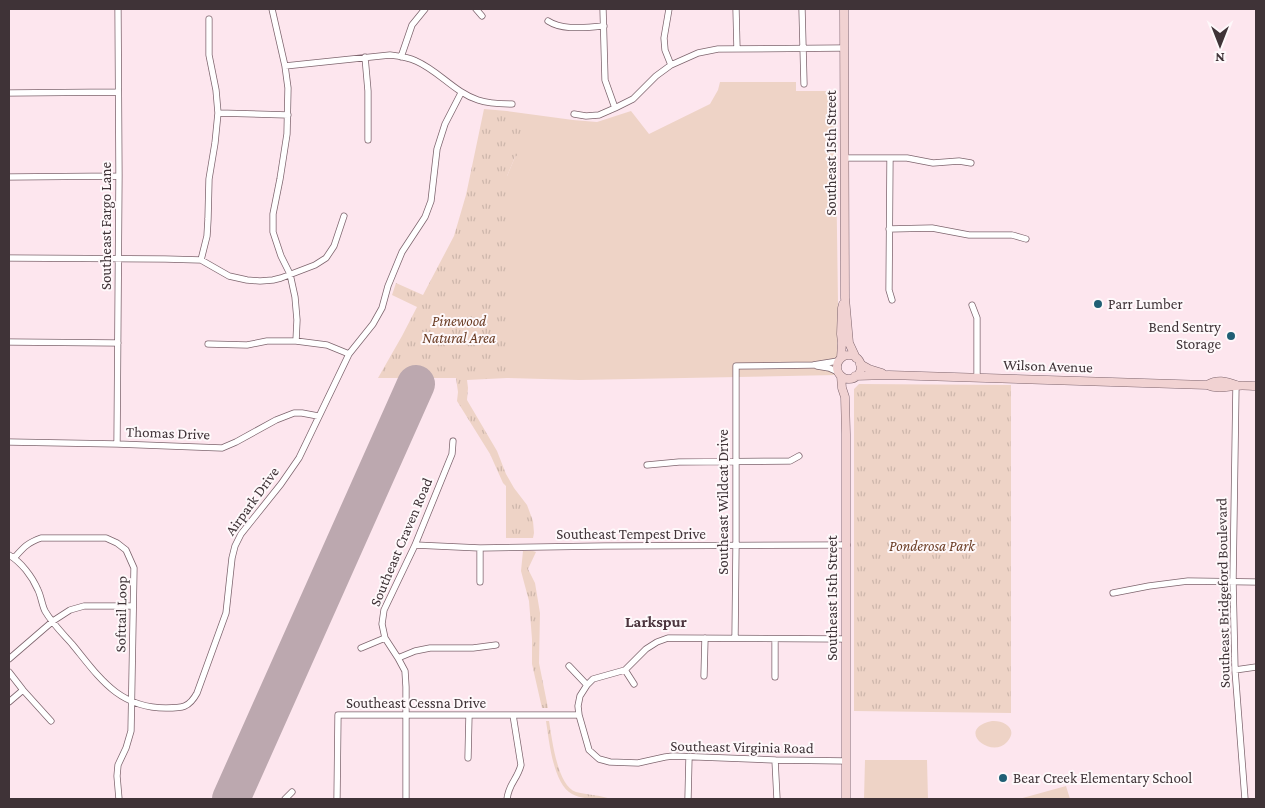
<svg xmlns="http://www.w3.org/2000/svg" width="1265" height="808" font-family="'Crimson Pro',serif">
<defs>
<pattern id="park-tufts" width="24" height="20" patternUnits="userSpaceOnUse" patternTransform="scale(1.25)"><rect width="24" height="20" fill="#eed3c6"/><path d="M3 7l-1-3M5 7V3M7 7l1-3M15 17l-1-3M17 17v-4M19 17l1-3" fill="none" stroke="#cdb6ab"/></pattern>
</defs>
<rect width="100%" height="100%" fill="#fde6ee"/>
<path fill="#eed3c6" d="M 720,82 L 796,82 L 796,91 L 835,91 L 838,302 L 837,375 L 579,380 L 507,378 L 507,176 L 515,157 L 516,156 L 507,128 L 507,111 L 573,120 L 597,122 L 631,111 L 649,134 L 710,104 L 718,90 Z
M 992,721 C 1004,720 1019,729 1007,742 C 991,760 954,729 992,721 Z
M 865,760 L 927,760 L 928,799 L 864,799 Z
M 1066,786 L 1070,799 L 1019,799 Z"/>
<path fill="url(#park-tufts)" d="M 484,109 L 507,111 L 507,128 L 524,128 L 525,150 L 515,157 L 507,176 L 507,378 L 467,380 L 468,388 L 467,400 L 497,451 L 506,474 L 514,488 L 527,505 L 533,521 L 534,533 L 533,538 L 506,538 L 506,486 L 503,483 L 490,454 L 457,401 L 458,392 L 456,378 L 378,378 L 402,336 L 417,307 L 392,295 L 396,283 L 423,295 L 454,236 L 466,195 Z
M 859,384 L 1011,385 L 1011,713 L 854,711 L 854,389 Z
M 523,551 L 533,551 L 536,552 L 528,569 L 535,583 L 540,613 L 539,663 L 548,708 L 542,708 L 532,664 L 532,639 L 529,601 L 521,571 Z
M 546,721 L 549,721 C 552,738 557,786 576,792 C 588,795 600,795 611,799 C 599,799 583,800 572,794 C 553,784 549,740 546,721 Z"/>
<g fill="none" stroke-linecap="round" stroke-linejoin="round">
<path stroke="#bca8af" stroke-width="38" d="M 231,799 L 416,384"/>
<defs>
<path id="street" d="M 272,9 L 285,66 L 288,88 L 287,134 L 280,179 L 273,214 L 273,232 L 281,256 L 290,274 L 295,297 L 297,320 L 296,341
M 476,9 L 482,16
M 603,9 L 605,80 L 615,108
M 669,9 L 664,38 L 665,50 L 671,65
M 736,9 L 737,49
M 802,9 L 804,84
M 548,21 C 563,31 586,27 604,26
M 365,57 L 368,91 L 368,140
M 401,57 L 412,25 L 425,9
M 285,66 L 390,55 C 399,56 408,57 416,61 C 439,71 454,92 478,100 C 489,104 501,104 512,104
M 9,93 L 118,92
M 218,113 L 288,115
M 574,114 L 586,116 L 599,115 L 615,108 L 633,99 L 656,76 L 671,65 L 698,53 L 718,49 L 844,48
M 845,158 L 907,158 L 933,163 L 959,161 L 971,163
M 890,158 L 889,290 L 892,300
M 9,177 L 119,176
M 889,229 L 932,228 L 969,235 L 1012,235 L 1026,239
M 9,258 L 165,259 L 201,260 L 229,276 L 247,280 L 260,281 L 273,280 L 281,278 L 315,265 L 326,258 L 334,246 L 344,216
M 201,260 L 207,236 L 208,219 L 209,179 L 215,143 L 218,113 L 216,90 L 209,55 L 209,19
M 972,305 L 977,318 L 977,378
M 9,342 L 118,343
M 208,344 L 247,345 L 267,341 L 296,341 L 327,345 L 349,354
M 817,366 L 829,368 L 838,372
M 1236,385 L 1233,581 L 1235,670 L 1245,799
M 9,442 L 117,444 L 222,448 L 236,442 L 276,420 L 294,413 L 302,413 L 318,416
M 117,444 L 119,176 L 118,9
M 647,465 L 679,462 L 790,461 L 799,456
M 415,545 L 480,548 L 604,546 L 847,545
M 480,548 L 480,582
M 9,555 C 21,562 32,576 38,590 C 41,596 42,605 45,611 C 52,623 63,634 72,644 C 99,677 118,708 166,708 C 182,708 189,708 197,693 L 226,613 L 232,558 L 235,546 L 241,534 L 281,484 L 299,458 L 349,354 L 373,324 L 382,308 L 388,286 L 402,252 L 425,217 L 431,201 L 437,149 L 445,124 L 461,93
M 14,558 C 24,547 27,543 41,538 L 106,538 L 117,543 L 126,550 L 134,568 L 131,731 L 126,748 L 118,765 L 117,776 L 119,799
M 1113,593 L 1149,586 L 1188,581 L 1256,582
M 735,638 L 736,546 L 736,366 L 813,365 L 838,361
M 361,648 L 385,638
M 398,658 L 415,651 L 430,648 L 473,648 L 496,645
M 9,659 L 53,621 L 70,610 L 84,606 L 133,606
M 569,666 L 587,685
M 625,670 L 634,684
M 1235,670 L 1256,667
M 9,672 L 23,690 L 51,721
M 704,676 L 705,638
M 775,677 L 775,639
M 9,702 L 23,690
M 468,758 L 469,715
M 775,760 L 777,799
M 846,761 L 775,760 L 673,756 L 665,757 L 638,763 L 610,762 L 599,759 L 589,750 L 579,715 L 578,706 L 580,696 L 587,685 L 593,679 L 625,670 L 646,649 L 657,642 L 668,638 L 846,639
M 285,799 L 292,792
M 337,799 L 338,715 L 579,715
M 406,799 L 406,687 L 405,671 L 398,658 L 385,638 L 382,624 L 384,610 L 415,545 L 452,454 L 453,441
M 507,799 C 509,783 517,780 521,765 L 513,715
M 688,799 L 689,757"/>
<path id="secondary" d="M 844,9 L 845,298 L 849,343 L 856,358
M837 367a12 12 0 1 1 24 0a12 12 0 1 1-24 0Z
M 841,358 L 842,343 L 841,334 L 842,308 L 843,304
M 860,364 L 869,369 L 882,373
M 841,376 L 842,388 L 845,397 L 846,434 L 846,799
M 855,376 L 889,375 L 1207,385 C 1217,389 1225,387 1235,386 C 1242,385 1249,386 1256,386
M 1207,385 C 1217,379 1226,381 1236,385"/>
</defs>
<use href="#street" stroke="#7e656e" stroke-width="7"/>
<use href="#secondary" stroke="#7e656e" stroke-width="9"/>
<use href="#street" stroke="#fff" stroke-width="5.5"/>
<use href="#secondary" stroke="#f1d2d2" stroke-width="8"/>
</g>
<g fill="#205f75" stroke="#fef8fa" stroke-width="2">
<circle cx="1098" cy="304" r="5"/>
<circle cx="1231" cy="336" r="5"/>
<circle cx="1003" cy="778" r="5"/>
</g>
<g text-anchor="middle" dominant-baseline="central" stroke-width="4" stroke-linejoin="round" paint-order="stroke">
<g font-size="15" fill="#3f3337" stroke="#fef8fa">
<text transform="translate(831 153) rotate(-90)">Southeast 15th Street</text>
<text transform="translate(106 226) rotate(-90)">Southeast Fargo Lane</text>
<text transform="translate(1048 366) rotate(2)">Wilson Avenue</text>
<text transform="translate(168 433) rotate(2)">Thomas Drive</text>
<text transform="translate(252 501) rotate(-54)">Airpark Drive</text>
<text transform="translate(723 502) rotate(-90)">Southeast Wildcat Drive</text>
<text x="631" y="534">Southeast Tempest Drive</text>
<text transform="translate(401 542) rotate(-67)">Southeast Craven Road</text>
<text transform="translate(1223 593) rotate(-91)">Southeast Bridgeford Boulevard</text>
<text transform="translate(832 598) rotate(-90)">Southeast 15th Street</text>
<text transform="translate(121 614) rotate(-89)">Softtail Loop</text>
<text x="416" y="703">Southeast Cessna Drive</text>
<text transform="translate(742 747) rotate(1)">Southeast Virginia Road</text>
</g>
<g font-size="15" fill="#3f3337" stroke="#fef8fa" text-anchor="start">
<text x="1108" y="304">Parr Lumber</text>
<text x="1221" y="327" text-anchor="end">Bend Sentry<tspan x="1221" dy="17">Storage</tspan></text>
<text x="1013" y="778">Bear Creek Elementary School</text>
</g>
<g font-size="15" font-style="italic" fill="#6b3d25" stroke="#fef8fa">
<text x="459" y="321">Pinewood<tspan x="459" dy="17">Natural Area</tspan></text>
<text x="932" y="546">Ponderosa Park</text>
</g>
<g font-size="16" font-weight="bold" fill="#4c353e" stroke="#fef8fa">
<text x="656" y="621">Larkspur</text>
</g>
</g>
<rect width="1265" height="808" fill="none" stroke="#3f3337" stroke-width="20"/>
<g transform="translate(1220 45) rotate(180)" stroke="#fef8fa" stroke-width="4" paint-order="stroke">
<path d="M0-4L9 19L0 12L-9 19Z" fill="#3f3337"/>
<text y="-8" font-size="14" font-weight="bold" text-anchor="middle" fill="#3f3337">N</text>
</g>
</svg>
